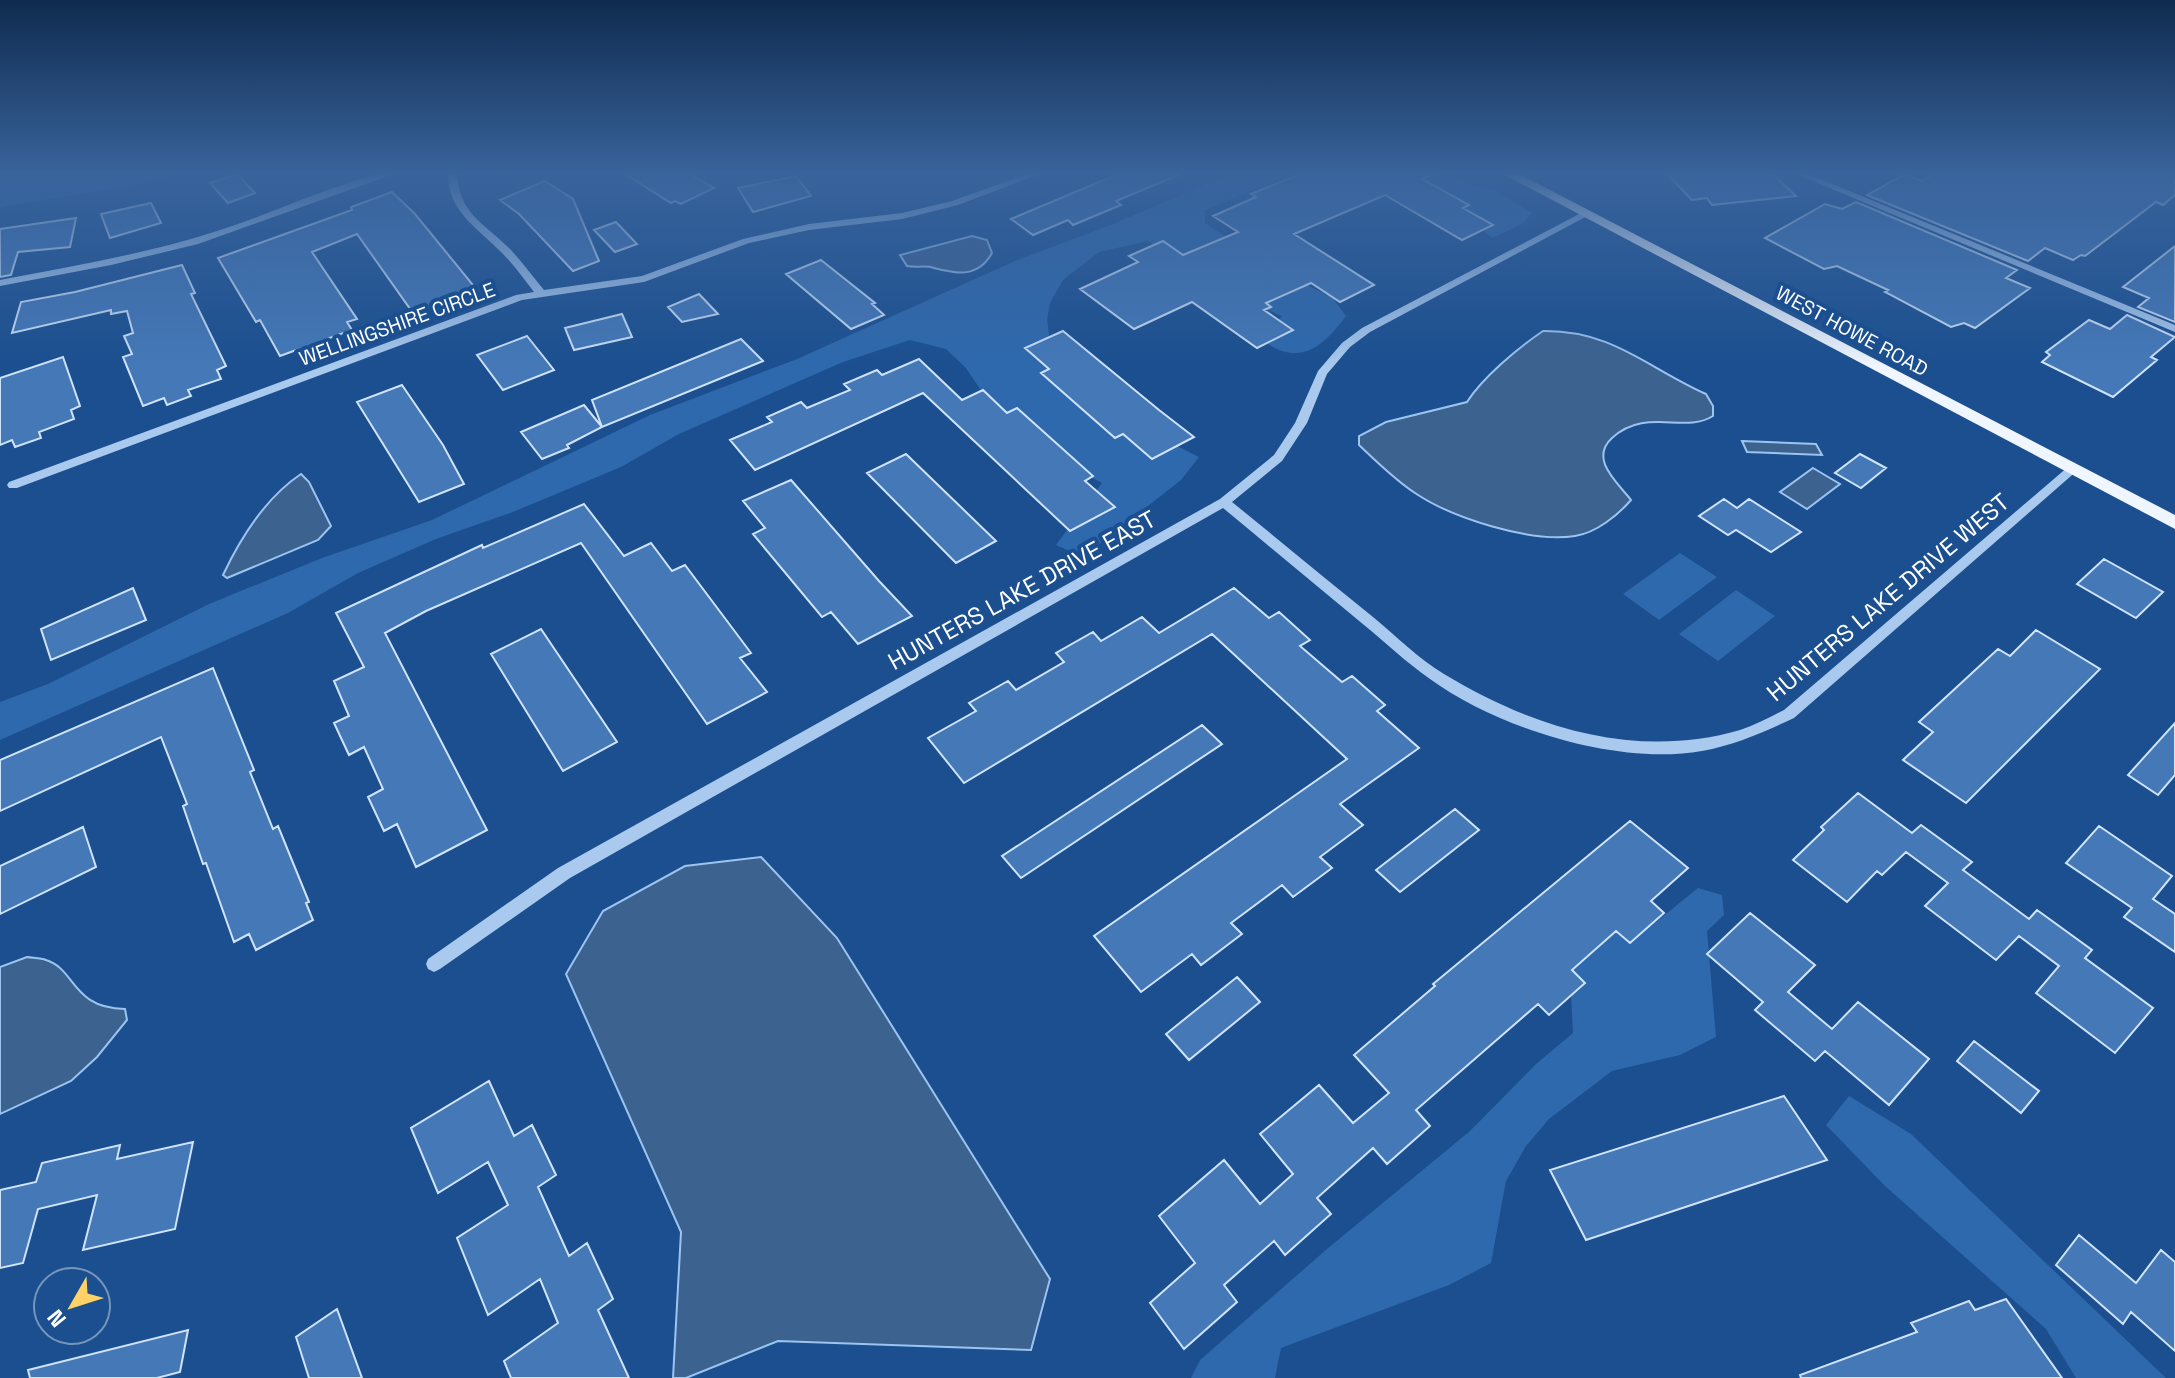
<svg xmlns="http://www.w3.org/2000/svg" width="2175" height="1378" font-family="'Space Grotesk',sans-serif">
<rect width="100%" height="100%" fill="#1b4f8f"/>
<path fill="#2e69ad" d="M 0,174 L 172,174 L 125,187 L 0,207 Z
M 1230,174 L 1290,174 L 1205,210 L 1205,223 L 1278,272 L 1332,297 L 1346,316 C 1322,348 1299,368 1261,339 L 1282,316 L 1222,290 L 1148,241 L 1099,252 L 1063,280 L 1050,303 L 1047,319 L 1052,358 L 1151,433 L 1199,457 L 1181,480 L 1083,557 L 1056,545 L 1102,483 L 1032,446 L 994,409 L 965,367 L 946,349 L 910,340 L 843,362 L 679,434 L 621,467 L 513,512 L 436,539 L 358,573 L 288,613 L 0,740 L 0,702 L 48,684 L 209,604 L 322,558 L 432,520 L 650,415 L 797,359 L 1015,261 L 1113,224 Z
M 1392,174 L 1448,174 L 1468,185 L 1494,190 L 1532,213 L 1522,224 L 1492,238 L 1471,219 Z
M 1680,553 L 1717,577 L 1659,620 L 1623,594 Z
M 1736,590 L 1775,616 L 1718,661 L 1679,634 Z
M 1698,888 L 1722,895 L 1724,915 L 1707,931 L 1716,1037 L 1680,1055 L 1612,1071 L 1549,1119 L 1526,1146 L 1506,1181 L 1491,1263 L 1449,1285 L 1281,1348 L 1275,1378 L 1191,1378 L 1200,1360 L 1327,1249 L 1470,1131 L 1536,1064 L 1573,1033 L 1571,995 L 1585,983 L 1572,970 L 1616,931 L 1630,943 Z
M 1849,1096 L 1911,1134 L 2166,1378 L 2076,1378 L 2046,1329 L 1885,1186 L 1826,1125 Z"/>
<path fill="#3c6290" stroke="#9cc4f0" stroke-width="2" d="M 972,236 L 987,240 L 992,253 C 978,278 957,274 934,268 C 925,265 917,268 907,266 L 900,255 Z
M 1543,331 C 1612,330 1646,367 1706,394 L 1713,406 L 1713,416 C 1684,434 1646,407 1612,438 C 1589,459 1617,482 1631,500 C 1618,515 1596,533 1575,536 C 1531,543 1452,518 1415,493 C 1395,480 1377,462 1359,445 L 1359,436 L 1386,422 L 1467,402 C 1483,377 1518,348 1543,331 Z
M 1742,441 L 1816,444 L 1822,455 L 1747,452 Z
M 1813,468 L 1840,484 L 1807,509 L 1780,492 Z
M 301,474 L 309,482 L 331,526 L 318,540 L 227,578 L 223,575 C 241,537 265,498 301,474 Z
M 761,857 L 837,938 L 1050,1279 L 1031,1350 L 778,1341 L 686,1378 L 673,1378 L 681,1232 L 566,974 L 603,911 L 685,866 Z
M 27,957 C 33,958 41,958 46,960 C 76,969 71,1008 125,1009 L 127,1020 L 97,1057 L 71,1081 L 0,1114 L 0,967 Z"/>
<path fill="#4478b7" stroke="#cfe3fa" stroke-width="2" d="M 237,174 L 255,193 L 228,203 L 210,183 Z
M 625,174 L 690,174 L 714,188 L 681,204 L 675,201 L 671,203 Z
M 1118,174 L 1181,174 L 1116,201 L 1121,205 L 1073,225 L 1068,220 L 1033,235 L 1011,219 Z
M 1300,174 L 1434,174 L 1422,179 L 1469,205 L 1463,208 L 1493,225 L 1462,240 L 1385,195 L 1294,234 L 1374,285 L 1340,302 L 1311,283 L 1266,303 L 1271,307 L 1264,310 L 1293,330 L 1257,348 L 1192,302 L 1134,329 L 1080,289 L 1138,262 L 1129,256 L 1163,241 L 1183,255 L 1238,232 L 1213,216 L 1256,197 L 1251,194 Z
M 1667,174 L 1764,174 L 1775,176 L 1796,196 L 1712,205 L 1707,198 L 1692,200 Z
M 1905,174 L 1922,181 L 1934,174 L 2175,174 L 2175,195 L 2163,205 L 2156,202 L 2085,256 L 2081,255 L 2073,260 L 2045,248 L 2028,261 L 1867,195 Z
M 796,176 L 811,196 L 753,212 L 738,188 Z
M 545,181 L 573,199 L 599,261 L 573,271 L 519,214 L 500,200 Z
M 392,192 L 415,214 L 477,290 L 413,313 L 357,234 L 312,252 L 357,319 L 347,322 L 352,330 L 321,341 L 324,347 L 303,354 L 299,349 L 280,356 L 260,320 L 256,322 L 218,258 L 352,210 L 351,207 Z
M 1856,202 L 2017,270 L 2006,278 L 2030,288 L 1975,328 L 1964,323 L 1951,327 L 1885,292 L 1888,290 L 1837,266 L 1824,269 L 1765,238 L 1825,204 L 1842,209 Z
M 151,203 L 161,223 L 110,238 L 101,214 Z
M 76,218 L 70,247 L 18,252 L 11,275 L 0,277 L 0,229 Z
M 616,222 L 637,244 L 615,252 L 594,230 Z
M 2175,246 L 2175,322 L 2138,307 L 2149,298 L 2123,287 Z
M 821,260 L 875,303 L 872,304 L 884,315 L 851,329 L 786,274 Z
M 182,265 L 195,293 L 191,294 L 226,366 L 217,370 L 221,379 L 188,390 L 191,396 L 167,405 L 164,398 L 143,406 L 123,357 L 132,354 L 124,336 L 133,333 L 127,311 L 111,314 L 111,310 L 12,333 L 21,302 L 75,292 Z
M 699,294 L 718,314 L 682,322 L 668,307 Z
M 622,314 L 632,337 L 574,350 L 565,328 Z
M 2127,315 L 2175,337 L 2151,357 L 2157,360 L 2113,397 L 2042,362 L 2050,355 L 2046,352 L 2089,320 L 2110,329 Z
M 1063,331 L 1159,410 L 1194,437 L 1152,459 L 1123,434 L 1115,438 L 1041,373 L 1049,369 L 1025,348 Z
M 527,336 L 554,370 L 503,390 L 477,355 Z
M 741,339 L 763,361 L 602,427 L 592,400 Z
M 63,357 L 80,406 L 71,410 L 74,419 L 39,432 L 41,438 L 15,447 L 12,440 L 0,445 L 0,378 Z
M 919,359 L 962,400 L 983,390 L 1007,413 L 1017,408 L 1093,476 L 1085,481 L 1115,507 L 1070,531 L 923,393 L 755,470 L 730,440 L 772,422 L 767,417 L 801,402 L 807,408 L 850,390 L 844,384 L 877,370 L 882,375 Z
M 402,385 L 443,445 L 464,484 L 419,502 L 357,402 Z
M 584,405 L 602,427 L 567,445 L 569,448 L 542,459 L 521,432 Z
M 906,454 L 996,541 L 956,563 L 867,473 Z
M 1860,454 L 1886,468 L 1861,488 L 1835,473 Z
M 791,480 L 879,581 L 912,616 L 858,644 L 831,612 L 822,617 L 753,534 L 765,528 L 743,501 Z
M 1724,499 L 1737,508 L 1749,499 L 1801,532 L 1771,552 L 1736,530 L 1728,535 L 1699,516 Z
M 584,504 L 624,556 L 651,543 L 672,571 L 685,565 L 751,653 L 740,658 L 767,692 L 707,724 L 581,543 L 426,611 L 385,633 L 487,830 L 416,867 L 397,824 L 384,831 L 368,797 L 383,789 L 364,747 L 349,755 L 334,723 L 349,716 L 334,681 L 364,667 L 336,613 L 482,545 L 483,548 Z
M 2104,559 L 2163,592 L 2136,618 L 2077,584 Z
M 133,588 L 146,620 L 51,660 L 41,629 Z
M 1234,588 L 1269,618 L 1279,612 L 1310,640 L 1300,646 L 1342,682 L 1352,676 L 1385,705 L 1377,711 L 1419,748 L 1340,804 L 1363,825 L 1320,857 L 1332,868 L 1293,897 L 1282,885 L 1231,923 L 1242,934 L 1201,965 L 1192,954 L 1141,992 L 1094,936 L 1347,759 L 1212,634 L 964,783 L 928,738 L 976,711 L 969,703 L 1008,681 L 1016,690 L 1064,662 L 1056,653 L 1093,632 L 1101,641 L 1142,617 L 1159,633 Z
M 541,629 L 617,742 L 563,771 L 491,654 Z
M 2036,630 L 2100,669 L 1966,803 L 1903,760 L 1933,732 L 1919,722 L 1998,649 L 2010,656 Z
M 213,668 L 254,770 L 250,772 L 273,829 L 278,826 L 309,902 L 306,903 L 313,920 L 256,950 L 249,934 L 234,942 L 206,863 L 203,864 L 183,806 L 187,804 L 161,737 L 0,811 L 0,760 Z
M 2175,723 L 2175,775 L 2158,795 L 2128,775 Z
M 1202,725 L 1222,744 L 1021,878 L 1002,856 Z
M 1858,793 L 1912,833 L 1921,825 L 1972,862 L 1963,870 L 2029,919 L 2037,910 L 2092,950 L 2085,958 L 2153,1008 L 2115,1053 L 2036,993 L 2059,966 L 2019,936 L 1996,960 L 1925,906 L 1948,883 L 1906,852 L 1882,875 L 1877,871 L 1847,902 L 1793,860 L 1824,830 L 1821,827 Z
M 1455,809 L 1479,830 L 1400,892 L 1376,870 Z
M 1630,821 L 1688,868 L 1651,901 L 1664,913 L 1630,943 L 1616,931 L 1572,970 L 1585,983 L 1549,1015 L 1538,1004 L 1416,1110 L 1430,1126 L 1387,1164 L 1373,1148 L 1317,1198 L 1331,1214 L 1285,1255 L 1274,1241 L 1224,1285 L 1237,1302 L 1184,1349 L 1150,1303 L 1195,1263 L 1159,1216 L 1224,1160 L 1260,1204 L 1293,1174 L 1260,1134 L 1319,1085 L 1353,1123 L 1389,1093 L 1354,1055 L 1435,986 L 1433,984 Z
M 2099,826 L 2172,876 L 2153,899 L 2175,914 L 2175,952 L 2124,917 L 2132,908 L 2066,863 Z
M 83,827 L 96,867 L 0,914 L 0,866 Z
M 1750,913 L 1815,965 L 1788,992 L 1832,1029 L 1858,1002 L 1929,1059 L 1889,1105 L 1825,1051 L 1815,1061 L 1755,1010 L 1763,1002 L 1707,954 Z
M 1237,977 L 1260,1002 L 1189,1060 L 1166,1034 Z
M 1974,1041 L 2039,1091 L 2021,1113 L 1957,1061 Z
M 489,1081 L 514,1136 L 532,1125 L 556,1175 L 538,1187 L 569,1256 L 587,1243 L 613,1299 L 598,1310 L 629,1378 L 511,1378 L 504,1361 L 558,1323 L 540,1279 L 488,1315 L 457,1238 L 508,1205 L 488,1162 L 438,1193 L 411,1128 Z
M 1784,1096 L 1827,1160 L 1586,1240 L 1550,1170 Z
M 193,1142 L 175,1229 L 83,1250 L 97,1195 L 38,1209 L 23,1263 L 0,1268 L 0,1190 L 36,1182 L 42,1163 L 120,1145 L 117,1159 Z
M 2079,1235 L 2136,1283 L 2161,1250 L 2175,1262 L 2175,1351 L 2131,1312 L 2123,1324 L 2056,1265 Z
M 2006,1299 L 2062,1378 L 1801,1378 L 1800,1375 L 1917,1332 L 1911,1323 L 1969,1301 L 1975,1310 Z
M 337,1309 L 362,1378 L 309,1378 L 296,1337 Z
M 188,1330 L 180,1372 L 157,1378 L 30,1378 L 28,1370 Z"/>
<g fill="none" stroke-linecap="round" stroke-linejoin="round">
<path fill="#a9c9ee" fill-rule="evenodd" d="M 379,174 L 394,174 L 198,244 L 111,265 L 0,286 L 0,280 C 73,266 146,254 217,231 C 272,214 323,188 379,174 Z
M 448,174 L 457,174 C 459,215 486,224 511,250 C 523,263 533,277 544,290 L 642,276 L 743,239 L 809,224 L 902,213 L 952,201 L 1027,174 L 1040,174 L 958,205 L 902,219 L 809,230 L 749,243 L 644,282 L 522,300 L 17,488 L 9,488 L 7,485 L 9,482 L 516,295 L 534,292 C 524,279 514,265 502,253 C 478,228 448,212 448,174 Z
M 1796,174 L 1808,174 L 2175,325 L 2175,332 Z
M 1583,212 L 1591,214 L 1370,332 L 1350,347 L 1327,374 L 1307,423 L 1282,461 L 1232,502 C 1279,540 1326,579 1373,617 C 1396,636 1419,659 1444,674 C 1533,728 1637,760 1740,730 C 1755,725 1770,717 1784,710 L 2069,466 L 2073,465 L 2079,469 L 1794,718 C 1764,732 1735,745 1702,751 C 1618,766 1499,729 1430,679 C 1407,663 1386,643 1364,625 C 1317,586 1270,547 1223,508 L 570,878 L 440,969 L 434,972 L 428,969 L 426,964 L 428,959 L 558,868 L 1220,499 L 1274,455 L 1295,423 L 1318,371 L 1342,343 L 1362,328 Z"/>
<path fill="#f0f6ff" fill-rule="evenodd" d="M 1503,174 L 1519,174 L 2175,515 L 2175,529 Z"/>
</g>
<linearGradient id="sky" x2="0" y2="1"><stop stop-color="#0f2b4f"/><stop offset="0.47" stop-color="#39639b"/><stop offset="1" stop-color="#39639b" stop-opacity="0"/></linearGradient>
<rect width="2175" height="367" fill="url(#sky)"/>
<g text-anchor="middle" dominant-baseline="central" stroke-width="8" stroke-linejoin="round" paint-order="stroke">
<g font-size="20" fill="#fff" stroke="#1b4f8f">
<text transform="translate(397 324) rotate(-20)">WELLINGSHIRE CIRCLE</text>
<text transform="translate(1852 331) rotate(28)">WEST HOWE ROAD</text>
</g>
<g font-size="24" fill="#fff" stroke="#1b4f8f">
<text transform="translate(1022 590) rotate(-29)">HUNTERS LAKE DRIVE EAST</text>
<text transform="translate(1888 597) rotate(-40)">HUNTERS LAKE DRIVE WEST</text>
</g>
</g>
<g transform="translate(72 1306) rotate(231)"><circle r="38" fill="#1b4f8f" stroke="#7695bc" stroke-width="2"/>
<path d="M0-6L14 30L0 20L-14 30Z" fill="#ffd166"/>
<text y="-12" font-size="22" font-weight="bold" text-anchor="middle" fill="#ffffff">N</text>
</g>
</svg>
